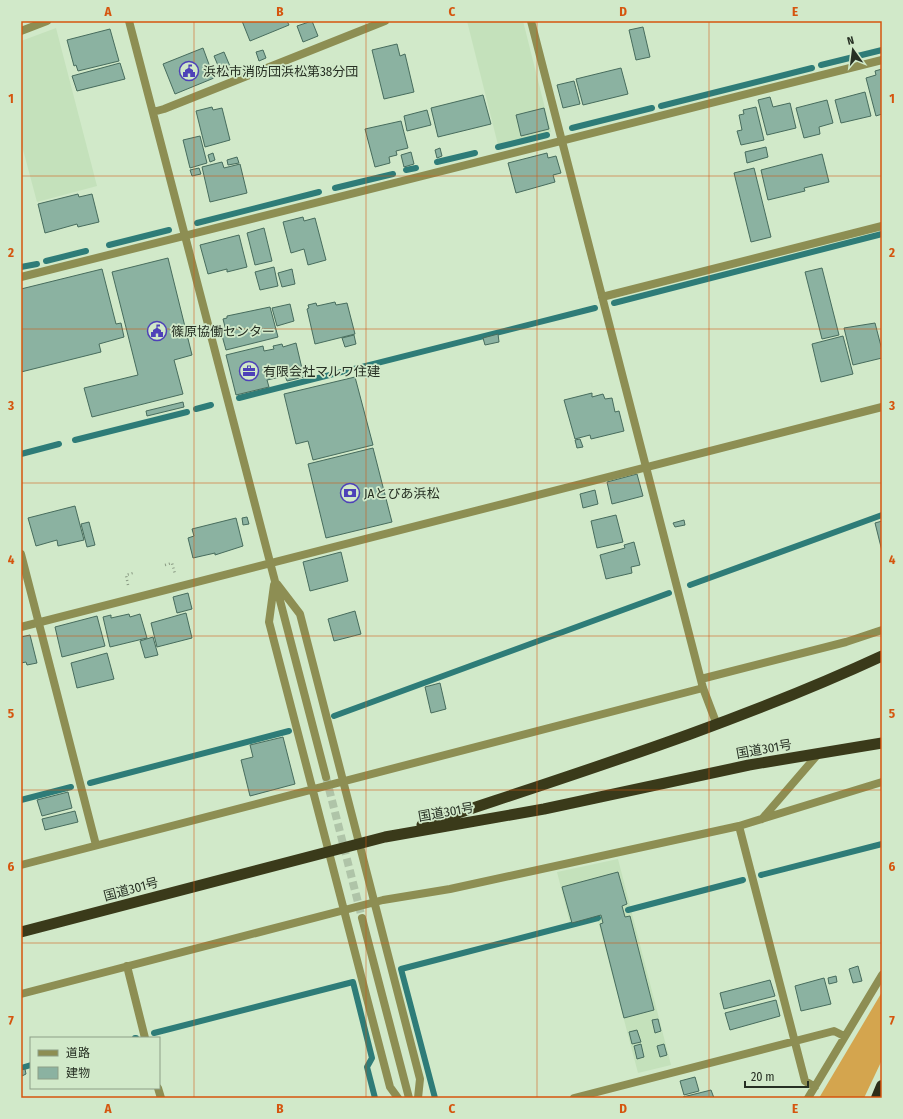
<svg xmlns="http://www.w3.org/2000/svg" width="903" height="1119" font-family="'Fira Sans Condensed','Noto Sans JP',sans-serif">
<rect width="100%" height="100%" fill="#d1e9c9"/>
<path fill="#c4e1bb" d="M 467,21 L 523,21 L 551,132 L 498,145 Z
M 56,28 L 97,186 L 37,202 L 21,142 L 21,41 Z
M 618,859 L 671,1065 L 638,1073 L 597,917 L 570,923 L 557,872 Z"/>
<path fill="#d4a54e" d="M 882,992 L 882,1060 L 864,1098 L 819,1098 Z"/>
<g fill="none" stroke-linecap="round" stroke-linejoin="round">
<path stroke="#2e7c78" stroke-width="6" d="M 821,65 L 882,50
M 661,106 L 812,68
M 572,128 L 652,108
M 498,147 L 547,135
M 437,162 L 475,153
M 406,170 L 416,168
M 335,188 L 393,174
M 197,223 L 319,192
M 109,245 L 169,230
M 46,261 L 86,251
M 21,267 L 37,264
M 614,303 L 882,234
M 239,398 L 595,308
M 196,409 L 211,405
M 75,440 L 187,412
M 21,454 L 59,444
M 690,585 L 882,515
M 334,716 L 669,593
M 90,783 L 289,731
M 21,800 L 71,787
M 761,875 L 882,844
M 628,910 L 743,880
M 154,1033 L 353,982 L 372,1058 L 367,1067 L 375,1098
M 135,1038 L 136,1038
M 21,1068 L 31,1065
M 435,1098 L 401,969 L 598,918"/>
</g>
<path fill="#8bb2a1" stroke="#476c5d" d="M 242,21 L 287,21 L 289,25 L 250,41 Z
M 312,21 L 318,36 L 303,42 L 297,26 Z
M 643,27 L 650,57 L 636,60 L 629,30 Z
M 110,29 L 119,61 L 78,71 L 76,65 L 74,66 L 67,40 Z
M 397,44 L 400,56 L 405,54 L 414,92 L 384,99 L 372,50 Z
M 203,48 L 214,78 L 175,94 L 163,64 Z
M 263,50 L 266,58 L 259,61 L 256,52 Z
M 224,52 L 232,71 L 222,75 L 214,56 Z
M 120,63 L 125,79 L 77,91 L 72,76 Z
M 621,68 L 628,94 L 583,105 L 576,79 Z
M 882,69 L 882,114 L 876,116 L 866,78 L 876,75 L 875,71 Z
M 574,81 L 580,104 L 563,108 L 557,85 Z
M 865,92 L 871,116 L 841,123 L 835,100 Z
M 483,95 L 491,124 L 438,137 L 431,108 Z
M 770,97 L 773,107 L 790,103 L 796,128 L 767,135 L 758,100 Z
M 827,100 L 833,123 L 819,127 L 820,134 L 804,138 L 796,108 Z
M 212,107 L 213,110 L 222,108 L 230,140 L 205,147 L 196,111 Z
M 756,107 L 764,140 L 741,145 L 737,131 L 742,130 L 739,115 L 744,114 L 743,110 Z
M 544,108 L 549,129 L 521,136 L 516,115 Z
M 427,110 L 431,125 L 407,131 L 404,116 Z
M 401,121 L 408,148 L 396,151 L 397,155 L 389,157 L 390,163 L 375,167 L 365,129 Z
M 200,136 L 207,163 L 190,168 L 183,140 Z
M 766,147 L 768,157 L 747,163 L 745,152 Z
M 440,148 L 442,156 L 437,158 L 435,150 Z
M 411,152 L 414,164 L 404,167 L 401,155 Z
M 213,153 L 215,160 L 210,162 L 208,155 Z
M 547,153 L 548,158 L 556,156 L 561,173 L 553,175 L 555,182 L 516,193 L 508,163 Z
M 822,154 L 829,182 L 804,188 L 805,191 L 768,200 L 761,170 Z
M 237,157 L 239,163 L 228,165 L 227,160 Z
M 222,162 L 224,168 L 240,164 L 247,193 L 210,202 L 202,167 Z
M 199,168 L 201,174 L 192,176 L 190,170 Z
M 754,168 L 771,237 L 751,242 L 734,173 Z
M 78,194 L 79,197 L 92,194 L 99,222 L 78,227 L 77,224 L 45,233 L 38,204 Z
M 303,217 L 304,221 L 315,218 L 326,260 L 308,265 L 304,249 L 291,253 L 283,222 Z
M 264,228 L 272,261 L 255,265 L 247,233 Z
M 239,235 L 247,267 L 227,272 L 227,269 L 208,274 L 200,245 Z
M 168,258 L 192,355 L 174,360 L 183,394 L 92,417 L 84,388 L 138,375 L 112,272 Z
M 274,267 L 278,286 L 260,290 L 255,272 Z
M 822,268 L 839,335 L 822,339 L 805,272 Z
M 102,269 L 116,324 L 121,323 L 124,337 L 99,344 L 101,352 L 21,372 L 21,289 Z
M 292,269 L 295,284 L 282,287 L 278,273 Z
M 335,302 L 336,305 L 347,303 L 355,334 L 315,344 L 307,309 L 309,308 L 308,305 L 316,303 L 317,306 Z
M 290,304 L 294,321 L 277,326 L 272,308 Z
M 270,307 L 278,337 L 226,350 L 221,332 L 226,331 L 223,319 L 227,318 L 227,316 Z
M 875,323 L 882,350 L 882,358 L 853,365 L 844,328 Z
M 498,334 L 499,342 L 485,345 L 483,338 Z
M 354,335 L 356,344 L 345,347 L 342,338 Z
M 843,336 L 853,374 L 821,382 L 812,344 Z
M 296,343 L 304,377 L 287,381 L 285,376 L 267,380 L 269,387 L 236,395 L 226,355 L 263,346 L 264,351 L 274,349 L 273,346 L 282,344 L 283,347 Z
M 355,377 L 373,445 L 313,460 L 308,441 L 296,444 L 284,394 Z
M 592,393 L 592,397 L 603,394 L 605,399 L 612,398 L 615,412 L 619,411 L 624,431 L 591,439 L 590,435 L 575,439 L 564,400 Z
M 183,402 L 184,407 L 147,416 L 146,411 Z
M 580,439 L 583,447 L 577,448 L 575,440 Z
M 373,448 L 392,522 L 326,538 L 308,464 Z
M 637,474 L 643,496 L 612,504 L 607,482 Z
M 595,490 L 598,504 L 583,508 L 580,494 Z
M 75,506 L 84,540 L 58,546 L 57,540 L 36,546 L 28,518 Z
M 616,515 L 623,542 L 597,548 L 591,521 Z
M 247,517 L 249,524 L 243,525 L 242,518 Z
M 236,518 L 243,546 L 215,555 L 215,553 L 193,558 L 188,538 L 194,536 L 192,529 Z
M 684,520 L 685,525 L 675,527 L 673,523 Z
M 882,521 L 882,551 L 875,523 Z
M 89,522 L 95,545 L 87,547 L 81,524 Z
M 634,542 L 640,565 L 631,567 L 632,573 L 606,579 L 600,555 L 625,548 L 624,545 Z
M 341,552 L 348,581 L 310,591 L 303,562 Z
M 188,593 L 192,609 L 177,613 L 173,597 Z
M 355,611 L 361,634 L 334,641 L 328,619 Z
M 186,613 L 192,638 L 157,647 L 151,623 Z
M 129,614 L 130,617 L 140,614 L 147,638 L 110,647 L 103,617 L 111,615 L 111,618 Z
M 97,616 L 105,646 L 62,657 L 55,627 Z
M 30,635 L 37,663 L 27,665 L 26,662 L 21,663 L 21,637 Z
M 153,637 L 158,655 L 145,658 L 140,641 Z
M 107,653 L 114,679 L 77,688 L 71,663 Z
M 440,683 L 446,709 L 431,713 L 425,687 Z
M 283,737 L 295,784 L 250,796 L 241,760 L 253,757 L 250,745 Z
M 68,792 L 72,808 L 42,816 L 37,800 Z
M 75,811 L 78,822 L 45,830 L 42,819 Z
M 618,872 L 627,904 L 622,906 L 625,917 L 630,916 L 654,1010 L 624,1018 L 600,924 L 603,923 L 601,915 L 572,923 L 562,887 Z
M 858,966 L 862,981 L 853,983 L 849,969 Z
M 836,976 L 837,982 L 829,984 L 828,978 Z
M 824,978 L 831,1004 L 801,1011 L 795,986 Z
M 770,980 L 775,996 L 724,1009 L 720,993 Z
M 776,1000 L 780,1016 L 730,1030 L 725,1013 Z
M 658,1019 L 661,1031 L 655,1033 L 652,1020 Z
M 637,1030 L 641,1042 L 632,1044 L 629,1032 Z
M 641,1044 L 644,1057 L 637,1059 L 634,1046 Z
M 664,1044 L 667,1055 L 660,1057 L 657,1046 Z
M 25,1069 L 26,1074 L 22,1076 L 21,1070 Z
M 695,1077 L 699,1091 L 684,1095 L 680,1081 Z
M 711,1090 L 714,1098 L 683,1098 L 683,1097 Z"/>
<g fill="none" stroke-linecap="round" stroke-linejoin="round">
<path stroke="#afc4a8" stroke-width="8" stroke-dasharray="8 4" stroke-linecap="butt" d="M 326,777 L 362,918"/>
<path stroke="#899a83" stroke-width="2.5" stroke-dasharray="1 3" stroke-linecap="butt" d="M 165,565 L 172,563 L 175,574
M 128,585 L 126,575 L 133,573"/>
<path stroke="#8d8e53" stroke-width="8" d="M 129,21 L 326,777
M 531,21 L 703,688 L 717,725
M 21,31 L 47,21
M 153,112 L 164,109 L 385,21
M 21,277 L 882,60
M 602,297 L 882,226
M 21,554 L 96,845
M 277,584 L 300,614 L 420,1079 L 418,1098
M 274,585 L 269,622 L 390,1087 L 398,1098
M 21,627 L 882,407
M 701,679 L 846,642 L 882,630
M 762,819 L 819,753
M 739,826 L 805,1081 L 815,1087
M 21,865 L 703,688
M 362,918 L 409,1098
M 127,966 L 145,1038
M 21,994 L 383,900 L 450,889 L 739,826 L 882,782
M 158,1088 L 161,1098
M 574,1098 L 834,1031 L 844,1036
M 808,1098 L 882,975"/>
<path stroke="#3a3a1a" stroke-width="11" d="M 422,825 C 577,773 733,725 882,656
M 21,932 L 385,837 L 544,809 L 749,765 L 882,743"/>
<path stroke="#2d2e18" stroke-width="12" d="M 877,1098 L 882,1086"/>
</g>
<path fill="none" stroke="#d5550e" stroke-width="1" stroke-opacity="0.55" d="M 194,21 L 194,1098M 366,21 L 366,1098M 537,21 L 537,1098M 709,21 L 709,1098M 21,176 L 882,176M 21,329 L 882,329M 21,483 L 882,483M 21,636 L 882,636M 21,790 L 882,790M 21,943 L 882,943"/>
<defs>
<symbol id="civic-ring" viewBox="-11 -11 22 22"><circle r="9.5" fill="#d1e9c9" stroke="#4e41b8" stroke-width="1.5"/><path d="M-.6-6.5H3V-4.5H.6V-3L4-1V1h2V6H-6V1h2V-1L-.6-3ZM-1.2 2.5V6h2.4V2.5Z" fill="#4e41b8"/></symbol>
<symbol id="office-ring" viewBox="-11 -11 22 22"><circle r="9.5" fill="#d1e9c9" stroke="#4e41b8" stroke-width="1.5"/><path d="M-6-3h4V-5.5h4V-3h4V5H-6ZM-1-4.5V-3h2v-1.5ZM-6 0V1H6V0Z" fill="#4e41b8"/></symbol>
<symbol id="bank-ring" viewBox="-11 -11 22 22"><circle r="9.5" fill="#d1e9c9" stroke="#4e41b8" stroke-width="1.5"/><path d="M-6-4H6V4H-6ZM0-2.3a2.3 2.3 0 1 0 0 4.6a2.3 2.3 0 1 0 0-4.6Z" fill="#4e41b8"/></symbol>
</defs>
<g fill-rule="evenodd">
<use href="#civic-ring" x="178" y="60" width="22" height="22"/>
<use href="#civic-ring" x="146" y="320" width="22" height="22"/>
<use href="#office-ring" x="238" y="360" width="22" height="22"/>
<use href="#bank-ring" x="339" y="482" width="22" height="22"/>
</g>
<g text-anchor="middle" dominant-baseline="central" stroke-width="3.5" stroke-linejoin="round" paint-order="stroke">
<g font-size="13" fill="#262f23" stroke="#d1e9c9" text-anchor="start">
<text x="203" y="71">浜松市消防団浜松第38分団</text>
<text x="171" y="331">篠原協働センター</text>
<text x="263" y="371">有限会社マルワ住建</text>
<text x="364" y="493">JAとぴあ浜松</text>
</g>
<g font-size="13" fill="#262f23" stroke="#d1e9c9">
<text transform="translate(764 749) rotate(-10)">国道301号</text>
<text transform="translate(446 812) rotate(-10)">国道301号</text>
<text transform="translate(131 889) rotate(-15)">国道301号</text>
</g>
</g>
<rect width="903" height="1119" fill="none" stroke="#d1e9c9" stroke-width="44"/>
<rect x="30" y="1037" width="130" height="52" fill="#d1e9c9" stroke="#8d9f87"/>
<rect x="38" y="1050" width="20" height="6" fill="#8d8e53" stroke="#8d9f87"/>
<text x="66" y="1057" font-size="12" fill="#262f23">道路</text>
<rect x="38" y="1067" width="20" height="12" fill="#8bb2a1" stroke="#8d9f87"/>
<text x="66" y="1077" font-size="12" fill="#262f23">建物</text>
<g transform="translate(853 50) rotate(346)" stroke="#d1e9c9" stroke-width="3" paint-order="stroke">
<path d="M0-3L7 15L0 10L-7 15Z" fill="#262f23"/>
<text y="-6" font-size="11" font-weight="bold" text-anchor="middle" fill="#262f23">N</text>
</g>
<path d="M745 1081v6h63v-6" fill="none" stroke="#262f23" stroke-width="2"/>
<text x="751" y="1081" font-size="12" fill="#262f23" stroke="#d1e9c9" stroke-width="3" paint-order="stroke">20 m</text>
<rect x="22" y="22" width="859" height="1075" fill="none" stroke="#d5550e" stroke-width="1.5"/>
<g font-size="13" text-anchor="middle" font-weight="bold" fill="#d5550e">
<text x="108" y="16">A</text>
<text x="280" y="16">B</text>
<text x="452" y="16">C</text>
<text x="623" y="16">D</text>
<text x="795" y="16">E</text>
<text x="11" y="103">1</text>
<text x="892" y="103">1</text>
<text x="11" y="257">2</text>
<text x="892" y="257">2</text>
<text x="11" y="410">3</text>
<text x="892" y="410">3</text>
<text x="11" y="564">4</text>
<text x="892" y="564">4</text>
<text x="11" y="718">5</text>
<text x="892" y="718">5</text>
<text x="11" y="871">6</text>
<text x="892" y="871">6</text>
<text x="11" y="1025">7</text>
<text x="892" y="1025">7</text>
<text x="108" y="1113">A</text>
<text x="280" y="1113">B</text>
<text x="452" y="1113">C</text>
<text x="623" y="1113">D</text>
<text x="795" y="1113">E</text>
</g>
</svg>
